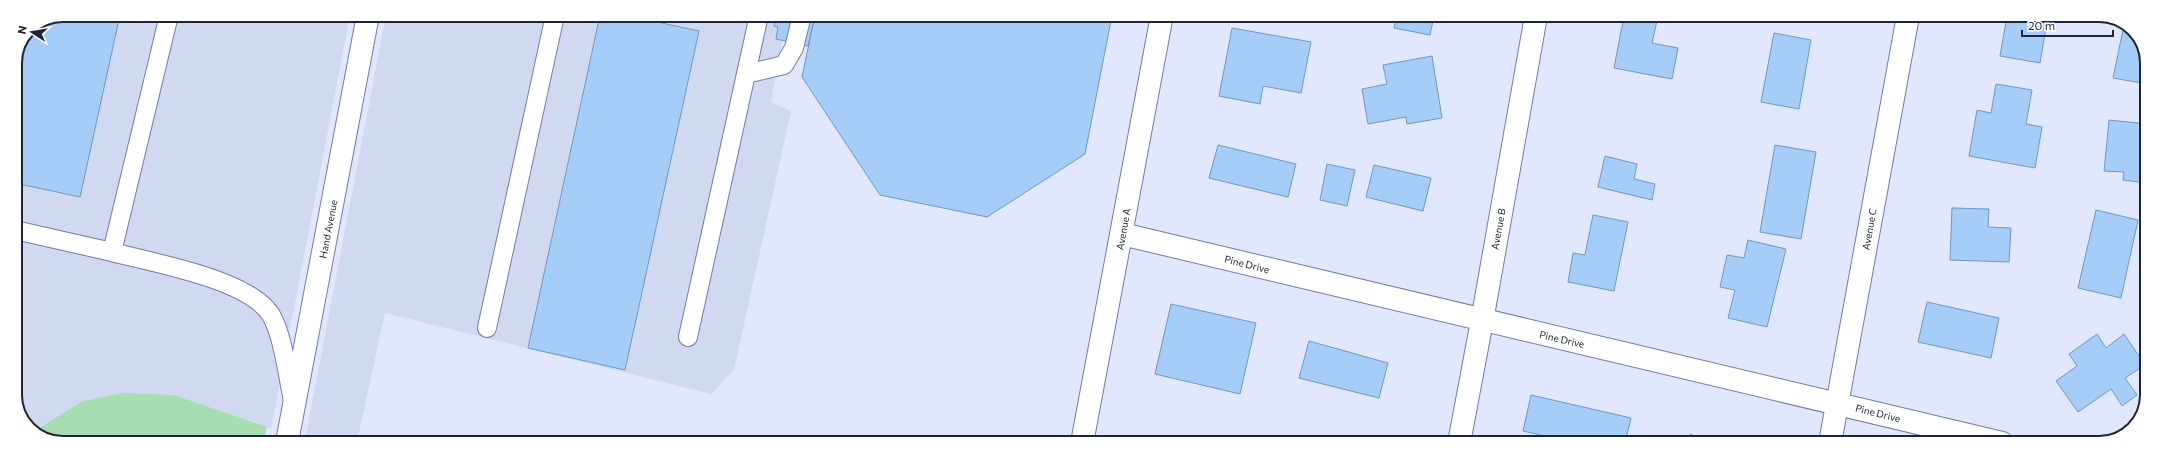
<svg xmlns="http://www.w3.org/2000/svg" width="2162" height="458" font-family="Commissioner,sans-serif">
<rect width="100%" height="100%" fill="#e1e8fe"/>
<path fill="#d1d9f0" d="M 63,15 L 350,15 L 271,429 L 174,395 L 83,401 L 34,431 L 27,427 L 15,401 L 15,63 Z
M 386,15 L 787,15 L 771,102 L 791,111 L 734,370 L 711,394 L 385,313 L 357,442 L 311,442 L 305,440 Z"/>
<path fill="#a6deb1" d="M 124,393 L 174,395 L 267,427 L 263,442 L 54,442 L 34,431 L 83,401 Z"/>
<path fill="#a5cdf7" stroke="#7097c0" d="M 63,15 L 120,15 L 80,197 L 15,183 L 15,63 L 29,29 Z
M 600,15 L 625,15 L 699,31 L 625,370 L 528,348 Z
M 776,15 L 815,15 L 808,46 L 776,39 L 778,27 L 774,26 Z
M 815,15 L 1112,15 L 1085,154 L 987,217 L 880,195 L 802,77 Z
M 1397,16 L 1434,16 L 1430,35 L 1394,28 Z
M 1624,16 L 1658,16 L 1652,43 L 1678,48 L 1672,79 L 1614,68 Z
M 2007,16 L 2048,16 L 2040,63 L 2000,56 Z
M 2124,25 L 2135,31 L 2147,57 L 2147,84 L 2113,78 Z
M 1232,28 L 1311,42 L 1301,93 L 1263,86 L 1260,104 L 1219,96 Z
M 1774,33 L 1811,40 L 1799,109 L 1761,102 Z
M 1432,56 L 1442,118 L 1407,124 L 1406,117 L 1368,124 L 1362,89 L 1387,84 L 1383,65 Z
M 1996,84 L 2032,90 L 2026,124 L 2042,127 L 2035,168 L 1969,156 L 1977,110 L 1991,113 Z
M 2109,120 L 2147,124 L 2146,183 L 2123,180 L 2124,172 L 2104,171 Z
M 1218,145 L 1296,164 L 1288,197 L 1209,178 Z
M 1775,145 L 1816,152 L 1801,239 L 1760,232 Z
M 1605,156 L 1637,164 L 1634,179 L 1655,184 L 1652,200 L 1598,187 Z
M 1327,164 L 1355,170 L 1347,206 L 1320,200 Z
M 1374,165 L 1431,178 L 1423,211 L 1366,197 Z
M 1952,208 L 1989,209 L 1988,227 L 2011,228 L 2009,262 L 1950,260 Z
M 2096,210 L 2138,220 L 2121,298 L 2078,288 Z
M 1593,215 L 1628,222 L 1614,291 L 1568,282 L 1573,253 L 1585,255 Z
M 1748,240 L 1786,249 L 1767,327 L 1728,318 L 1735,290 L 1720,287 L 1727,255 L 1744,258 Z
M 1927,302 L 1999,318 L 1991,358 L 1918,342 Z
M 1171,304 L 1256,323 L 1240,394 L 1155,374 Z
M 2097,334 L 2106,348 L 2124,334 L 2145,365 L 2125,378 L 2137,395 L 2122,406 L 2111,389 L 2078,412 L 2056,381 L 2077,366 L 2069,354 Z
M 1309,341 L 1388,363 L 1379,398 L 1299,378 Z
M 1531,395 L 1631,418 L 1625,443 L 1574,443 L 1523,431 Z
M 1691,434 L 1701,443 L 1684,443 Z"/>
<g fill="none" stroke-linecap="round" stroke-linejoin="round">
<defs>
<path id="service" d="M 746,74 L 784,65 L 794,48 L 802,15
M 15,230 L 112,252 L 169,15
M 112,252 C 153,263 249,279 271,315 C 283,335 288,378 293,401
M 487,328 L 555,15
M 688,337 L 759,15"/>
<path id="minor" d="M 1122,234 L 2002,443
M 1082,443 L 1162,15
M 1459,443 L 1482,321 L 1536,16
M 1830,443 L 1908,16"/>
<path id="tertiary" d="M 287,442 L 368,15"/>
</defs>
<use href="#service" stroke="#6e7dad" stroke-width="20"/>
<use href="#minor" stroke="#6e7dad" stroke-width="24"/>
<use href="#tertiary" stroke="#6e7dad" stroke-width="24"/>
<use href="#service" stroke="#fff" stroke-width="18"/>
<use href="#minor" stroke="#fff" stroke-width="22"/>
<use href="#tertiary" stroke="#fff" stroke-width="22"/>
</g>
<g text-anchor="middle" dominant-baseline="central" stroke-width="3" stroke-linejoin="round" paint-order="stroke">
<g font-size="10" fill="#1f2538" stroke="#fff">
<text transform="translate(328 229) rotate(-79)">Hand Avenue</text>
<text transform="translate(1123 229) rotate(-80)">Avenue A</text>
<text transform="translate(1498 229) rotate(-80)">Avenue B</text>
<text transform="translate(1869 229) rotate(-80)">Avenue C</text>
<text transform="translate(1247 264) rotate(14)">Pine Drive</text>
<text transform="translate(1562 339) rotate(13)">Pine Drive</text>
<text transform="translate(1878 413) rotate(14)">Pine Drive</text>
</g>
</g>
<path d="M0 0H2162V458H0ZM63 22H2099A41 41 0 0 1 2140 63V395A41 41 0 0 1 2099 436H63A41 41 0 0 1 22 395V63A41 41 0 0 1 63 22Z" fill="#fff" fill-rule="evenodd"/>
<path fill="none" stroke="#1f2538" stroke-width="2" d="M63 22H2099A41 41 0 0 1 2140 63V395A41 41 0 0 1 2099 436H63A41 41 0 0 1 22 395V63A41 41 0 0 1 63 22Z"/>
<g transform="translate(32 32) rotate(282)" stroke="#ffffff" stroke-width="3" paint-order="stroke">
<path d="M0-3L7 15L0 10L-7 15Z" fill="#1f2538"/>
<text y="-6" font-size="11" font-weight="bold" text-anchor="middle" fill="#1f2538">N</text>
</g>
<path d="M2022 30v6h91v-6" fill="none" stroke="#1f2538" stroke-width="2"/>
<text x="2028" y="30" font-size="12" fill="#1f2538" stroke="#ffffff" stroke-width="3" paint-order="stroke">20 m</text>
</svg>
